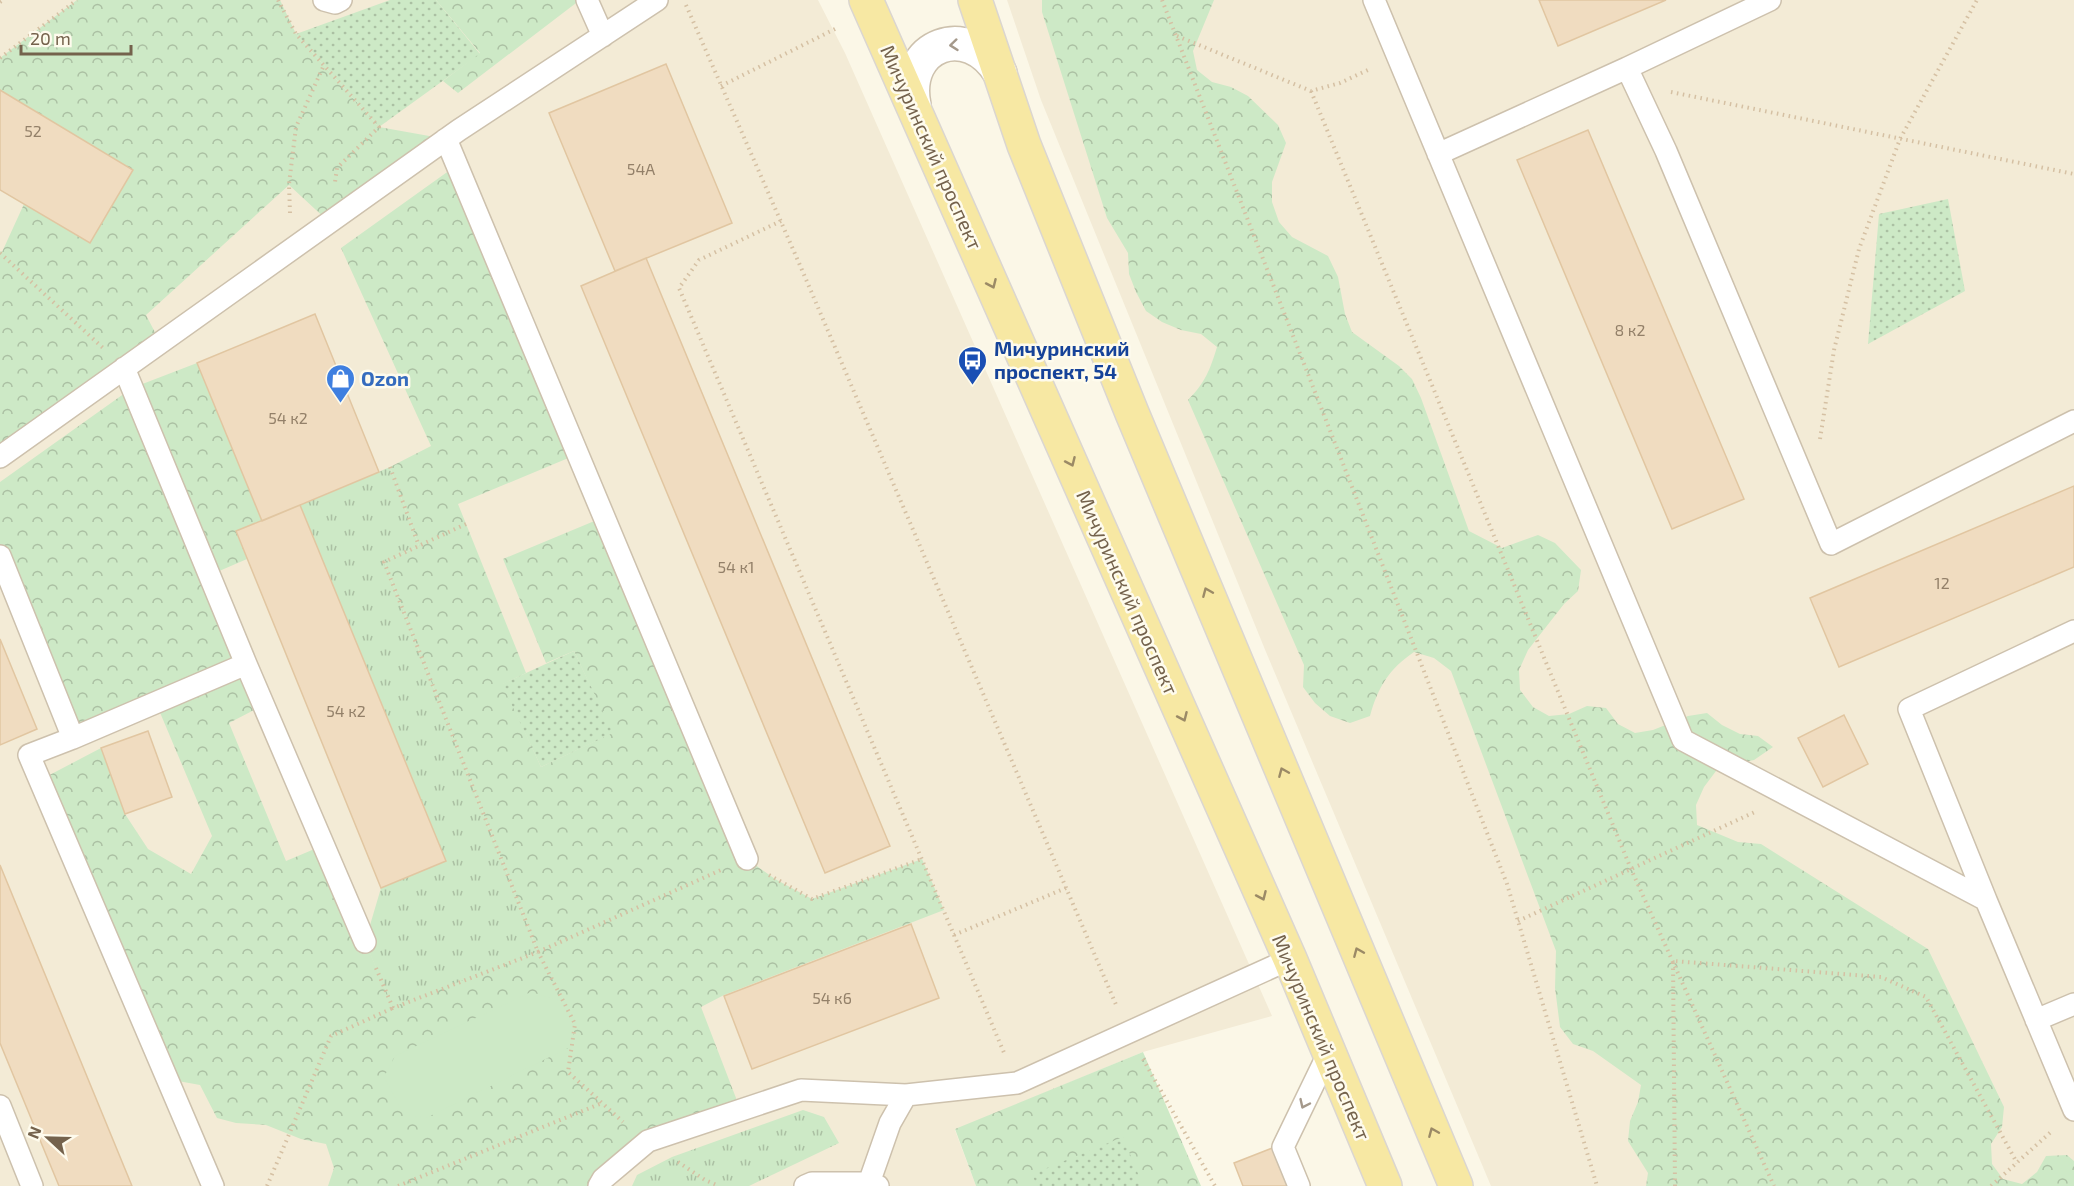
<svg xmlns="http://www.w3.org/2000/svg" width="2074" height="1186" font-family="'Exo 2',sans-serif">
<defs>
<pattern id="grass-tufts" width="24" height="20" patternUnits="userSpaceOnUse" patternTransform="scale(1.5)"><rect width="24" height="20" fill="#cde9c6"/><path d="M3 7l-1-3M5 7V3M7 7l1-3M15 17l-1-3M17 17v-4M19 17l1-3" fill="none" stroke="#abc0a3"/></pattern>
<pattern id="forest-crowns" width="20" height="18" patternUnits="userSpaceOnUse" patternTransform="scale(1.5)"><rect width="20" height="18" fill="#cde9c6"/><path d="M2 6a3 3 0 1 1 6 0M12 15a3 3 0 1 1 6 0" fill="none" stroke="#abc0a3"/></pattern>
<pattern id="park-dots" width="8" height="8" patternUnits="userSpaceOnUse" patternTransform="scale(1.5)"><rect width="8" height="8" fill="#cde9c6"/><path d="M2 2h.1M6 6h.1" fill="none" stroke="#abc0a3" stroke-width="1.8" stroke-linecap="round"/></pattern>
</defs>
<rect width="100%" height="100%" fill="#fbf7e7"/>
<path fill="#f3ebd6" d="M 0,0 L 818,0 L 845,53 L 1272,1016 L 1143,1052 L 955,1130 L 976,1186 L 0,1186 Z
M 1007,0 L 2074,0 L 2074,1186 L 1491,1186 L 1266,652 L 1041,100 Z"/>
<path fill="url(#grass-tufts)" d="M 390,467 L 419,546 L 384,562 L 538,952 L 393,1008 L 365,942 L 381,888 L 446,861 L 300,505 Z
M 803,1110 L 824,1117 L 839,1143 L 749,1186 L 632,1186 L 637,1175 L 672,1157 Z"/>
<path fill="url(#forest-crowns)" d="M 77,0 L 280,0 L 296,34 L 379,127 L 446,139 L 329,222 L 289,185 L 146,315 L 160,342 L 0,457 L 0,251 L 2,252 L 24,204 L 90,243 L 133,170 L 0,90 L 0,58 Z
M 436,0 L 580,0 L 458,93 L 443,81 L 480,53 Z
M 1042,0 L 1214,0 L 1193,51 L 1197,70 L 1212,82 L 1231,87 L 1248,96 L 1278,125 L 1286,143 L 1272,182 L 1272,202 L 1279,222 L 1292,237 L 1328,256 L 1338,277 L 1345,314 L 1352,332 L 1399,366 L 1412,379 L 1421,398 L 1469,531 L 1502,548 L 1538,535 L 1555,543 L 1581,570 L 1578,591 L 1564,604 L 1528,650 L 1519,670 L 1520,690 L 1533,707 L 1549,716 L 1569,714 L 1587,706 L 1606,708 L 1618,724 L 1635,733 L 1653,730 L 1688,716 L 1707,713 L 1722,725 L 1740,734 L 1758,736 L 1773,747 L 1754,760 L 1735,764 L 1716,771 L 1704,787 L 1696,805 L 1697,825 L 1738,842 L 1761,844 L 1928,949 L 2004,1107 L 2002,1127 L 1991,1144 L 1992,1164 L 2003,1179 L 2022,1184 L 2037,1172 L 2046,1156 L 2067,1155 L 2074,1161 L 2074,1186 L 1646,1186 L 1648,1173 L 1628,1141 L 1630,1121 L 1638,1102 L 1641,1085 L 1593,1051 L 1573,1044 L 1560,1027 L 1555,988 L 1556,951 L 1451,671 L 1434,658 L 1414,652 C 1389,669 1378,687 1370,716 L 1350,723 L 1330,716 L 1315,703 L 1303,687 L 1304,665 L 1188,400 C 1205,383 1210,370 1217,347 L 1201,334 L 1181,330 L 1162,322 L 1146,311 L 1136,292 L 1129,274 L 1128,253 L 1107,218 L 1042,12 Z
M 457,165 L 578,454 L 458,504 L 526,673 L 503,684 L 541,767 L 612,733 L 574,651 L 546,663 L 503,559 L 604,517 L 747,859 L 775,879 L 812,899 L 922,859 L 944,910 L 724,995 L 701,1007 L 741,1111 L 648,1141 L 599,1186 L 328,1186 L 334,1168 L 326,1144 L 301,1139 L 266,1125 L 236,1123 L 217,1118 L 200,1085 L 167,1079 L 40,780 L 101,748 L 125,814 L 148,849 L 191,874 L 212,836 L 156,703 L 73,738 L 0,556 L 0,482 L 132,388 L 197,363 L 262,521 L 236,532 L 247,559 L 210,575 L 264,705 L 229,723 L 286,861 L 324,845 L 393,1007 L 538,952 L 384,562 L 419,546 L 390,467 L 431,446 L 341,248 Z
M 1143,1052 L 1201,1186 L 976,1186 L 955,1129 Z"/>
<path fill="url(#park-dots)" d="M 390,0 L 436,0 L 480,54 L 379,127 L 296,34 Z
M 1948,199 L 1965,291 L 1868,344 L 1879,214 Z
M 574,651 L 613,733 L 541,767 L 502,684 Z
M 1123,1137 L 1143,1186 L 1037,1186 L 1032,1174 Z"/>
<path fill="#cde9c6" d="M 531,992 L 564,1002 L 575,1024 L 572,1046 L 426,1118 L 404,1114 L 384,1077 L 395,1056 Z"/>
<path fill="#f0dcc0" stroke="#e1c6a1" stroke-width="1.5" d="M 1539,0 L 1666,0 L 1558,46 Z
M 666,64 L 732,223 L 615,271 L 549,113 Z
M 0,90 L 133,170 L 90,243 L 0,190 Z
M 1588,130 L 1744,499 L 1672,529 L 1517,160 Z
M 646,258 L 890,846 L 825,873 L 581,286 Z
M 315,314 L 379,472 L 262,521 L 197,363 Z
M 2074,486 L 2074,567 L 1839,667 L 1810,598 Z
M 300,505 L 446,861 L 381,888 L 236,531 Z
M 0,639 L 37,729 L 0,745 Z
M 1844,715 L 1868,764 L 1823,787 L 1798,738 Z
M 148,731 L 172,797 L 125,814 L 101,748 Z
M 0,865 L 132,1186 L 59,1186 L 0,1043 Z
M 911,924 L 939,998 L 752,1069 L 724,996 Z
M 1285,1143 L 1302,1186 L 1243,1186 L 1234,1163 Z"/>
<g fill="none" stroke-linecap="round" stroke-linejoin="round">
<defs>
<path id="lane" d="M 324,0 L 335,3 L 341,0
M 587,0 L 603,36
M 1374,0 L 1683,740 L 1986,900 L 2074,1110
M 1770,0 L 1627,68 L 1666,151 L 1831,544 L 2074,421
M 446,139 L 747,859
M 1438,154 L 1627,68
M 124,368 L 246,664 L 365,942
M 0,457 L 459,130 L 657,0
M 0,556 L 73,738 L 29,755 L 213,1186
M 73,738 L 246,664
M 1986,900 L 1909,709 L 2074,631
M 2036,1020 L 2074,1004
M 0,1106 L 32,1186
M 869,1183 L 890,1123 L 906,1095 L 1017,1083 L 1290,959
M 599,1186 L 603,1179 L 648,1141 L 801,1090 L 906,1095
M 805,1186 L 812,1183 L 869,1183 L 878,1186
M 1299,1186 L 1283,1147 L 1329,1052"/>
<path id="street" d="M 914,105 C 902,44 968,20 1000,73"/>
<path id="primary" d="M 866,0 L 1290,959 L 1385,1186
M 975,0 L 1024,145 L 1132,413 L 1456,1186"/>
</defs>
<use href="#lane" stroke="#cdc1ad" stroke-width="24"/>
<use href="#street" stroke="#cdc1ad" stroke-width="36"/>
<use href="#primary" stroke="#dbd6d0" stroke-width="36"/>
<path stroke="#d5c0a3" stroke-width="4" stroke-dasharray="1.5 4.5" stroke-linecap="butt" d="M 278,0 L 296,34 L 379,127 L 337,168 L 335,182
M 1162,0 L 1507,884 L 1597,1186
M 0,2 L 3,0
M 686,5 L 799,263 L 1117,1007
M 1177,36 L 1311,91 L 1340,83 L 1370,69
M 0,58 L 77,0
M 721,86 L 839,27
M 1311,91 L 1631,869 L 1774,1186
M 1671,92 L 2074,174
M 290,213 L 289,184 L 296,127 L 324,65
M 781,221 L 699,260 L 679,288 L 1005,1055
M 0,253 L 103,348
M 1820,439 L 1834,350 L 1859,249 L 1900,139 L 1977,0
M 390,467 L 419,546
M 466,524 L 384,562 L 538,952 L 721,870
M 769,875 L 812,899 L 922,859
M 1518,921 L 1757,811
M 954,935 L 1066,888
M 376,968 L 393,1008 L 538,952 L 575,1024 L 568,1072 L 623,1122
M 1143,1059 L 1215,1186
M 678,1162 L 705,1180 L 719,1186
M 267,1186 L 331,1036 L 393,1008
M 398,1186 L 602,1103
M 1675,1186 L 1673,961 L 1881,977 L 1926,997 L 2017,1163
M 1991,1186 L 2053,1130"/>
<use href="#lane" stroke="#fff" stroke-width="21"/>
<use href="#street" stroke="#fff" stroke-width="33"/>
<use href="#primary" stroke="#f7e8a3" stroke-width="33"/>
</g>
<defs><path id="oneway-chevron" d="M-2-3.5L2.5 0L-2 3.5" fill="none" stroke-width="1.6" stroke-linecap="round" stroke-linejoin="round" transform="scale(1.5)"/></defs>
<g stroke="#a5998b">
<use href="#oneway-chevron" transform="translate(954 45) rotate(174)"/>
<use href="#oneway-chevron" transform="translate(1304 1104) rotate(115)"/>
</g>
<g stroke="#9b8a66">
<use href="#oneway-chevron" transform="translate(992 284) rotate(66)"/>
<use href="#oneway-chevron" transform="translate(1071 462) rotate(66)"/>
<use href="#oneway-chevron" transform="translate(1207 592) rotate(-113)"/>
<use href="#oneway-chevron" transform="translate(1183 717) rotate(66)"/>
<use href="#oneway-chevron" transform="translate(1283 772) rotate(-113)"/>
<use href="#oneway-chevron" transform="translate(1262 896) rotate(66)"/>
<use href="#oneway-chevron" transform="translate(1358 952) rotate(-113)"/>
<use href="#oneway-chevron" transform="translate(1433 1132) rotate(-113)"/>
</g>
<defs>
<symbol id="bus-pin" viewBox="-11 -11 22 30"><path d="M0 17L-7.5 6A9.5 9.5 0 1 1 7.5 6Z" fill="#1a4fb4" stroke="#fefbed"/><path d="M-5-6H5V4H4V6H2V4H-2V6H-4V4H-5ZM-3.5-4V0h7V-4ZM-3.5 1.2v1.5H-2V1.2ZM2 1.2v1.5H3.5V1.2Z" fill="#fff"/></symbol>
<symbol id="shop-pin" viewBox="-11 -11 22 30"><path d="M0 17L-7.5 6A9.5 9.5 0 1 1 7.5 6Z" fill="#3f7fe0" stroke="#fefbed"/><path d="M-5-2.5h2.3a2.7 3.5 0 0 1 5.4 0H5L5.5 6h-11ZM-1.5-2.5h3a1.5 2.3 0 0 0-3 0Z" fill="#fff"/></symbol>
</defs>
<g fill-rule="evenodd">
<use href="#bus-pin" x="956" y="344" width="33" height="45"/>
<use href="#shop-pin" x="324" y="362" width="33" height="45"/>
</g>
<g text-anchor="middle" dominant-baseline="central" stroke-width="5" stroke-linejoin="round" paint-order="stroke">
<g font-size="16" fill="#938069">
<text x="33" y="130">52</text>
<text x="641" y="168">54А</text>
<text x="1630" y="329">8 к2</text>
<text x="288" y="417">54 к2</text>
<text x="736" y="566">54 к1</text>
<text x="1942" y="582">12</text>
<text x="346" y="710">54 к2</text>
<text x="832" y="997">54 к6</text>
</g>
<g font-size="20" fill="#74624c" stroke="#fefbed">
<text transform="translate(932 147) rotate(66)">Мичуринский проспект</text>
<text transform="translate(1128 592) rotate(66)">Мичуринский проспект</text>
<text transform="translate(1322 1037) rotate(67)">Мичуринский проспект</text>
</g>
<g font-size="20" font-weight="bold" fill="#164399" stroke="#fefbed" text-anchor="start">
<text x="994" y="348">Мичуринский<tspan x="994" dy="23">проспект, 54</tspan></text>
</g>
<g font-size="20" font-weight="bold" fill="#366cbe" stroke="#fefbed" text-anchor="start">
<text x="361" y="378">Ozon</text>
</g>
</g>
<g transform="translate(48 1138) rotate(292)" stroke="#fefbed" stroke-width="4.5" paint-order="stroke">
<path d="M0-4.5L10 22L0 15L-10 22Z" fill="#74624c"/>
<text y="-9" font-size="16" font-weight="bold" text-anchor="middle" fill="#74624c">N</text>
</g>
<path d="M21 45v9h110v-9" fill="none" stroke="#74624c" stroke-width="3"/>
<text x="30" y="45" font-size="18" fill="#74624c" stroke="#fefbed" stroke-width="4.5" paint-order="stroke">20 m</text>
</svg>
